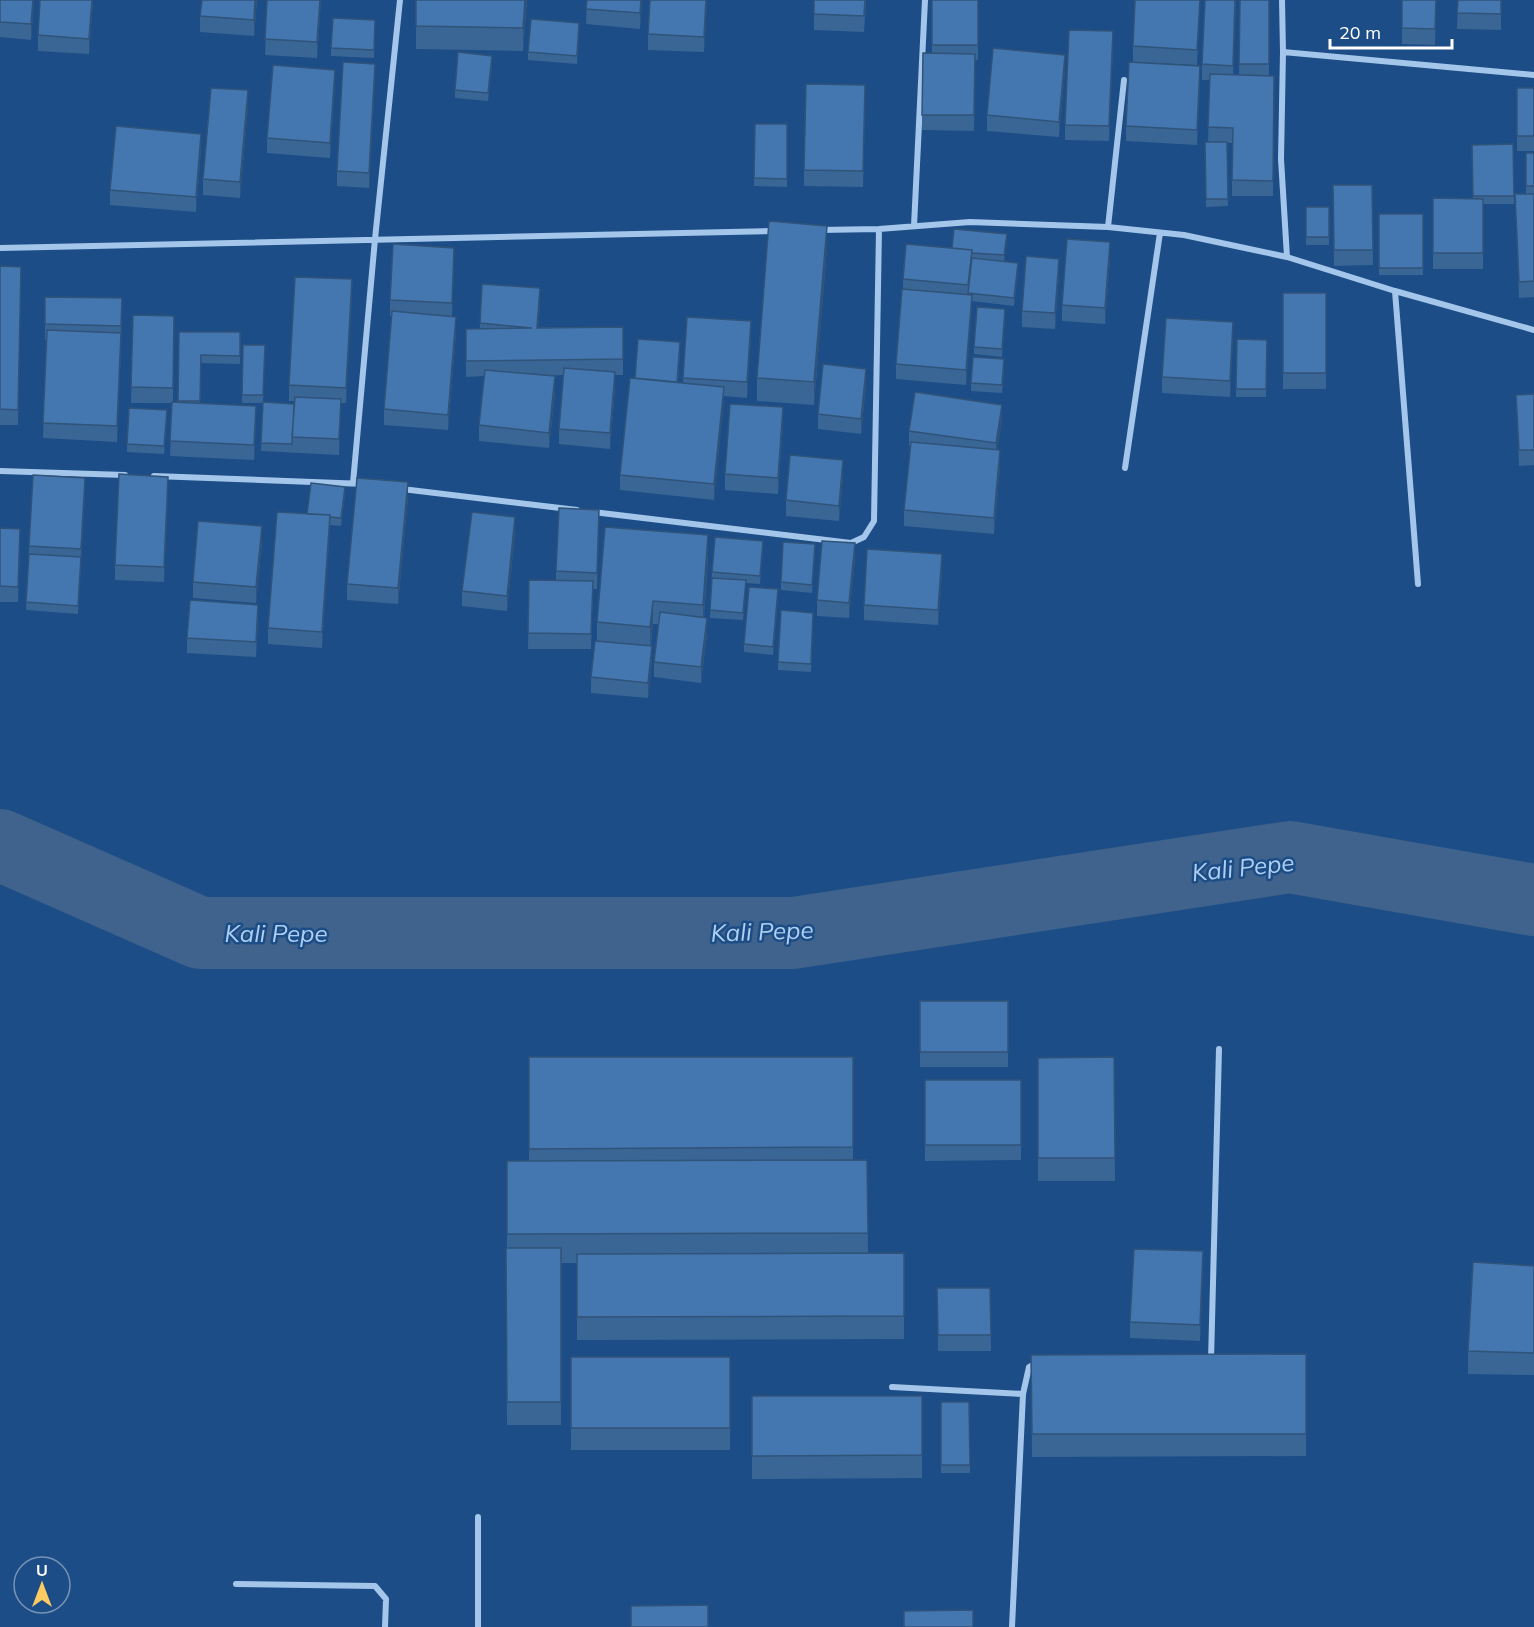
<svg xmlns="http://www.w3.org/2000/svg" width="1534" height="1627" font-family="Mulish,sans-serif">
<rect width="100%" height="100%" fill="#1c4d86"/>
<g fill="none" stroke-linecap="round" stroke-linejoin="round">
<path stroke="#3f638c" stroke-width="72" d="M 0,845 L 200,933 L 793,933 L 1290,857 L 1534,900"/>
<path stroke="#a4c6eb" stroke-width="6" d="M 1282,0 L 1283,52 L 1281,159 L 1287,257
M 1283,52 L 1534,75
M 914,226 L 925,0
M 1108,227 L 1124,80
M 819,230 L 879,229 L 970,222 L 1108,227 L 1184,235 L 1287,257 L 1395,291 L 1534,330
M 0,248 L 776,231
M 1395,291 L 1418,584
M 1125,468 L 1160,233
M 0,471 L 125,475
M 154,476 L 365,484
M 353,483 L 375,239 L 400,0
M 402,489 L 577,510
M 593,512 L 851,543 L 864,537 L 874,521 L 879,229
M 1211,1361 L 1219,1049
M 892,1387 L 1023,1394
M 236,1584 L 375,1586 L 386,1599 L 385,1627
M 478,1627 L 478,1517
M 1012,1627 L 1023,1394 L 1029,1367 L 1036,1363"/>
</g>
<path fill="#3a6696" d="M 0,0 L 34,0 L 31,40 L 0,37 Z
M 93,0 L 89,54 L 38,51 L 38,35 Z
M 257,0 L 254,36 L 200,32 L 200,16 Z
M 267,0 L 321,0 L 317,58 L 265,55 Z
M 527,0 L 523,51 L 416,49 L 416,26 Z
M 587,0 L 642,0 L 640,29 L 586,24 Z
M 707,0 L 704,52 L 648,50 L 648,34 Z
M 814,0 L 866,0 L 864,32 L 814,30 Z
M 932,0 L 978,0 L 978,60 L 975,60 L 974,131 L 922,130 L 923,53 L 932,53 Z
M 1200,0 L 1197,65 L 1133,62 L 1133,46 Z
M 1236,0 L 1233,75 L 1239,75 L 1240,0 L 1269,0 L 1269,76 L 1274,76 L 1273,196 L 1232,196 L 1232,143 L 1227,143 L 1228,206 L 1206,207 L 1205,142 L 1208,142 L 1210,80 L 1202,80 L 1202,64 Z
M 1402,0 L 1436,0 L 1435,45 L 1402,44 Z
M 1458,0 L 1501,0 L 1501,30 L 1457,29 Z
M 375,20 L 374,58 L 331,56 L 331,48 Z
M 579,31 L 577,64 L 528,60 L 528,52 Z
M 1113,47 L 1109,141 L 1065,140 L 1065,125 Z
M 492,64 L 488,101 L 455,98 L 455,90 Z
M 1065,70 L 1059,137 L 987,131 L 987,115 Z
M 375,79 L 369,188 L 337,186 L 337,171 Z
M 1200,81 L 1197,145 L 1126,141 L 1126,126 Z
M 335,85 L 330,158 L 267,153 L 267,138 Z
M 865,85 L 863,187 L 804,186 L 804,170 Z
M 1517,88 L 1534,88 L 1534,151 L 1517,151 Z
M 248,106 L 240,198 L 203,195 L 203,179 Z
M 755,124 L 787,124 L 787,187 L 754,186 Z
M 1513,144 L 1514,204 L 1483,204 L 1483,269 L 1433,269 L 1433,198 L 1473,199 L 1472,145 Z
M 201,149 L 196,212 L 110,205 L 110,190 Z
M 1526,153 L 1534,153 L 1534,297 L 1519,298 L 1515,194 L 1526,194 Z
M 1333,185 L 1372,185 L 1373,265 L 1334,266 Z
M 1306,207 L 1329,207 L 1329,245 L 1306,245 Z
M 1379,214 L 1423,214 L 1423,275 L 1379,275 Z
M 1007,242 L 1004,261 L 1018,271 L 1014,306 L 972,301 L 966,385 L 896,379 L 896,364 L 903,289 L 903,279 L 952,248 Z
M 827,249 L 814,405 L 757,401 L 757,378 Z
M 1110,258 L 1105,324 L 1062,321 L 1062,305 Z
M 454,263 L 452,316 L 456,332 L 448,430 L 384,425 L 384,409 L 392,316 L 390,316 L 390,300 Z
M 0,266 L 21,267 L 18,425 L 0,425 Z
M 1059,274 L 1055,329 L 1022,327 L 1022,311 Z
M 1283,293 L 1326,293 L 1326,389 L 1283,389 Z
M 352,295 L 346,403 L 341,403 L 339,455 L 261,451 L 263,403 L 242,403 L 243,345 L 265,345 L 263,402 L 294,404 L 294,401 L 289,401 L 289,385 Z
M 45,297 L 122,298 L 121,348 L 117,442 L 43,438 L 46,340 L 45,340 Z
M 540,304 L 538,328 L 623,327 L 623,375 L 615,375 L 615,388 L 610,449 L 559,444 L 559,429 L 563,375 L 545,376 L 555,392 L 549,448 L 479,441 L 479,425 L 484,376 L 466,377 L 466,329 L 480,329 L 480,323 Z
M 133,315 L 174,316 L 173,402 L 178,402 L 179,332 L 240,332 L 240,364 L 201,363 L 200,403 L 256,421 L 254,460 L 170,456 L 172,403 L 131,403 Z
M 1005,317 L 1002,357 L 974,354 L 974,347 Z
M 751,336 L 747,398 L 724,396 L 714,500 L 620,490 L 620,475 L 635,378 L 680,350 L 678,383 L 683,383 L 683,378 Z
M 1233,337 L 1230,397 L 1162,393 L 1162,377 Z
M 1237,339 L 1267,340 L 1266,397 L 1236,397 Z
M 1004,367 L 1002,393 L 971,391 L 971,383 Z
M 866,385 L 861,434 L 818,429 L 818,414 Z
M 1534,394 L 1534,465 L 1519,466 L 1516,395 Z
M 167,417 L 164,454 L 127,452 L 127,444 Z
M 1002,420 L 997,450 L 1000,466 L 994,534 L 904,526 L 904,510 L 911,446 L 909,446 L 909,431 Z
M 783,423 L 778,494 L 725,490 L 725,474 Z
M 843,476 L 839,521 L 786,516 L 786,500 Z
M 168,492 L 164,582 L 115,580 L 115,565 Z
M 85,493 L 78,614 L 26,610 L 29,546 Z
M 345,494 L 341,526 L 330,525 L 322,648 L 268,644 L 268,628 L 307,514 Z
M 408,498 L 398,604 L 347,600 L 347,584 Z
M 599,526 L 597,589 L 593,589 L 591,649 L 528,649 L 529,580 L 556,581 L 556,571 Z
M 0,528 L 20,545 L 18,602 L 0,602 Z
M 515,533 L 507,611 L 462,606 L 462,591 Z
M 262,542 L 256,603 L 193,598 L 193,582 Z
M 763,549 L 760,584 L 746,583 L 743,620 L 710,618 L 712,572 Z
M 815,552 L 812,593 L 781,590 L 781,582 Z
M 708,558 L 704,618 L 707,634 L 701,683 L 654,677 L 654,662 L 658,624 L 653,624 L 651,646 L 652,661 L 648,698 L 591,693 L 591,677 L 597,641 L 597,622 Z
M 855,559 L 849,618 L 817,616 L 817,600 Z
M 942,569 L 938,625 L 864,620 L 864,605 Z
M 778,597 L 773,655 L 744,652 L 744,644 Z
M 813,613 L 811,672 L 778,670 L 778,662 Z
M 258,620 L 256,657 L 187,653 L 187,638 Z
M 920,1001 L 1008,1001 L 1008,1067 L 920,1067 Z
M 529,1057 L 853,1057 L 853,1160 L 867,1160 L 868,1253 L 904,1253 L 904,1339 L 577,1340 L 577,1263 L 561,1263 L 561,1425 L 507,1425 L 506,1248 L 507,1248 L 507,1161 L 529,1161 Z
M 1114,1057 L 1115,1181 L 1038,1181 L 1038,1058 Z
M 925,1080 L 1021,1080 L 1021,1160 L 925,1161 Z
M 1534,1266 L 1534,1375 L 1468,1374 L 1468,1351 Z
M 1203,1267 L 1200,1341 L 1130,1338 L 1130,1322 Z
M 937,1288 L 990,1288 L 991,1351 L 938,1351 Z
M 1306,1354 L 1306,1456 L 1032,1457 L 1031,1355 Z
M 571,1357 L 730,1357 L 730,1450 L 571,1450 Z
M 752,1396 L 922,1396 L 922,1478 L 752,1479 Z
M 941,1402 L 969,1402 L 970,1473 L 941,1473 Z"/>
<path fill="#30537a" d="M 33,0 L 34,0 L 31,40 L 31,24 Z
M 92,0 L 93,0 L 89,54 L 89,39 Z
M 255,0 L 257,0 L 254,36 L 254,20 Z
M 320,0 L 321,0 L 317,58 L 317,42 Z
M 525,0 L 527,0 L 523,51 L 523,28 Z
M 641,0 L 642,0 L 640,29 L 640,13 Z
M 706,0 L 707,0 L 704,52 L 704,37 Z
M 1113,31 L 1113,47 L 1109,141 L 1109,126 Z
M 1065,55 L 1065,70 L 1059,137 L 1059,122 Z
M 375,64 L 375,79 L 369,188 L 369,173 Z
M 1200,66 L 1200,81 L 1197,145 L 1197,130 Z
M 335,70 L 335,85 L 330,158 L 330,143 Z
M 248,90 L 248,106 L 240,198 L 240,182 Z
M 201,134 L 201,149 L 196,212 L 196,197 Z
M 827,226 L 827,249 L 814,405 L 814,382 Z
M 1007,234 L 1007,242 L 1004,263 L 1004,255 Z
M 1110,242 L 1110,258 L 1105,324 L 1105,308 Z
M 454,248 L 454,263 L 452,319 L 452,303 Z
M 1059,259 L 1059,274 L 1055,329 L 1055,313 Z
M 1018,263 L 1018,271 L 1014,306 L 1014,298 Z
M 352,279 L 352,295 L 346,403 L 346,388 Z
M 540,288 L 540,304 L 537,344 L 537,328 Z
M 972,295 L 972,310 L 966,385 L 966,370 Z
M 122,298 L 121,348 L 117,442 L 117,426 Z
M 456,317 L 456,332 L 448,430 L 448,415 Z
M 751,321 L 751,336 L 747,398 L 747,382 Z
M 1233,322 L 1233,337 L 1230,397 L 1230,381 Z
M 866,369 L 866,385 L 861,434 L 861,419 Z
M 615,372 L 615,388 L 610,449 L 610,433 Z
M 555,376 L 555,392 L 549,448 L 549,433 Z
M 724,387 L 724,403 L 714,500 L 714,484 Z
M 341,399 L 341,415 L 339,455 L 339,439 Z
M 1002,405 L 1002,420 L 996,459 L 996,443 Z
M 256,406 L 256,421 L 254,460 L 254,445 Z
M 783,407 L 783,423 L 778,494 L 778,478 Z
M 1000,450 L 1000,466 L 994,534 L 994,518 Z
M 843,460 L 843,476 L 839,521 L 839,506 Z
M 168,477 L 168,492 L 164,582 L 164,567 Z
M 85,478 L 85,493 L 78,614 L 81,549 Z
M 408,482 L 408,498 L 398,604 L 398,588 Z
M 345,487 L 345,494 L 341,526 L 341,518 Z
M 599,510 L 599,526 L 597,589 L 597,573 Z
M 330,515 L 330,531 L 322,648 L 322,632 Z
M 515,517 L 515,533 L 507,611 L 507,596 Z
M 262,526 L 262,542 L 256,603 L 256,587 Z
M 708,535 L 708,558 L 703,628 L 703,605 Z
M 855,543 L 855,559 L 849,618 L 849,603 Z
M 942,554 L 942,569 L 938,625 L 938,610 Z
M 778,589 L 778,597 L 773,655 L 773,647 Z
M 653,601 L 653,624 L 650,649 L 650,627 Z
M 258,605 L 258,620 L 256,657 L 256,642 Z
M 707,618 L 707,634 L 701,683 L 701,667 Z
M 652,646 L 652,661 L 648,698 L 648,683 Z
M 1203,1251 L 1203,1267 L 1200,1341 L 1200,1325 Z"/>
<path fill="#4477af" stroke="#30537a" stroke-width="1.5" d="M 0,0 L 33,0 L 31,24 L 0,22 Z
M 40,0 L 92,0 L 89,39 L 38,35 Z
M 202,0 L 255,0 L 254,20 L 200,16 Z
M 267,0 L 320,0 L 317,42 L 265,39 Z
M 416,0 L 525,0 L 523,28 L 416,26 Z
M 587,0 L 641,0 L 640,13 L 586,9 Z
M 650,0 L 706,0 L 704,37 L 648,34 Z
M 814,0 L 865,0 L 864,16 L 814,14 Z
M 932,0 L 978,0 L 978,45 L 932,45 Z
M 1135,0 L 1200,0 L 1197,50 L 1133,46 Z
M 1205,0 L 1235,0 L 1233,66 L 1202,64 Z
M 1240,0 L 1269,0 L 1269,64 L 1239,64 Z
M 1402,0 L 1436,0 L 1435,29 L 1402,28 Z
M 1458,0 L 1501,0 L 1501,14 L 1457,13 Z
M 333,18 L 375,20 L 374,50 L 331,48 Z
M 531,19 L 579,23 L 577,56 L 528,52 Z
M 1069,30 L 1113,31 L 1109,126 L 1065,125 Z
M 993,48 L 1065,55 L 1059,122 L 987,115 Z
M 458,52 L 492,56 L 488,93 L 455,90 Z
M 923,53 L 975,54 L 974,115 L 922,115 Z
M 343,62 L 375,64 L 369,173 L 337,171 Z
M 1129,62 L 1200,66 L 1197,130 L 1126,126 Z
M 273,65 L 335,70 L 330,143 L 267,138 Z
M 1210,74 L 1274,76 L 1273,181 L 1232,180 L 1233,128 L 1208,127 Z
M 806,84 L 865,85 L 863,171 L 804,170 Z
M 211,88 L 248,90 L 240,182 L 203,179 Z
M 1517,88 L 1534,88 L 1534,136 L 1517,136 Z
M 755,124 L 787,124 L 787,179 L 754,178 Z
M 116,126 L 201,134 L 196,197 L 110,190 Z
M 1205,142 L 1227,142 L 1228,199 L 1206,199 Z
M 1513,144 L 1514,196 L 1473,196 L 1472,145 Z
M 1526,153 L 1534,153 L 1534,186 L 1526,186 Z
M 1333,185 L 1372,185 L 1373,250 L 1334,250 Z
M 1515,194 L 1534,194 L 1534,281 L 1519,282 Z
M 1433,198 L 1483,199 L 1483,253 L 1433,253 Z
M 1306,207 L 1329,207 L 1329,237 L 1306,237 Z
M 1379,214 L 1423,214 L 1423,268 L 1379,268 Z
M 769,221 L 827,226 L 814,382 L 757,378 Z
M 954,229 L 1007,234 L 1004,255 L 972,253 L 972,250 L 952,248 Z
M 1067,239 L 1110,242 L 1105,308 L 1062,305 Z
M 393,244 L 454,248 L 452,303 L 390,300 Z
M 906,244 L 972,250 L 968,285 L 903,279 Z
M 1026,256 L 1059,259 L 1055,313 L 1022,311 Z
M 972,258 L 1018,263 L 1014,298 L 968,293 Z
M 0,266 L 21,267 L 18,410 L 0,409 Z
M 295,277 L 352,279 L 346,388 L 289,385 Z
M 482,284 L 540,288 L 537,328 L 623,327 L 623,359 L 466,361 L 466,329 L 532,328 L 480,323 Z
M 902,289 L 972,295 L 966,370 L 896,364 Z
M 1283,293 L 1326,293 L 1326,373 L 1283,373 Z
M 45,297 L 122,298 L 121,326 L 45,324 Z
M 977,307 L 1005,309 L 1002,349 L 974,347 Z
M 392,311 L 456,317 L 448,415 L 384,409 Z
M 133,315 L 174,316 L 173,388 L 131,387 Z
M 687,317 L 751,321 L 747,382 L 683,378 Z
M 1166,318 L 1233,322 L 1230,381 L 1162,377 Z
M 47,330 L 121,333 L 117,426 L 43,423 Z
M 179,332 L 240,332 L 240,356 L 201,355 L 200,401 L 178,401 Z
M 638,339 L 680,342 L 677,382 L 635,378 Z
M 1237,339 L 1267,340 L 1266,389 L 1236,389 Z
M 243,345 L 265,345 L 263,395 L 242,395 Z
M 973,357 L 1004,359 L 1002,385 L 971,383 Z
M 823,364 L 866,369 L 861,419 L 818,414 Z
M 564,368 L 615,372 L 610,433 L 559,429 Z
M 485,370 L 555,376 L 549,433 L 479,425 Z
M 630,378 L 724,387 L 714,484 L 620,475 Z
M 915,392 L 1002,405 L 996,443 L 909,431 Z
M 1534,394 L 1534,450 L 1519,450 L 1516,395 Z
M 295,397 L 341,399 L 339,439 L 292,437 Z
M 172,402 L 256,406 L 254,445 L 170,441 Z
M 263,402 L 294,404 L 292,444 L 261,443 Z
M 730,404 L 783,407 L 778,478 L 725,474 Z
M 129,408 L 167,410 L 164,446 L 127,444 Z
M 911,442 L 1000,450 L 994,518 L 904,510 Z
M 790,455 L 843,460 L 839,506 L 786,500 Z
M 119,474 L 168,477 L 164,567 L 115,565 Z
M 33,475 L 85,478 L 81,549 L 29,546 Z
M 357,478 L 408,482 L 398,588 L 347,584 Z
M 311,483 L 345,487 L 341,518 L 330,517 L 330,515 L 307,514 Z
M 559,508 L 599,510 L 597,573 L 556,571 Z
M 277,512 L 330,515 L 322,632 L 268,628 Z
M 472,512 L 515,517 L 507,596 L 462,591 Z
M 198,521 L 262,526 L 256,587 L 193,582 Z
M 605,527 L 708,535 L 703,605 L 653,601 L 650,627 L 597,622 Z
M 0,528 L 20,529 L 18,587 L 0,586 Z
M 715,537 L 763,541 L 760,576 L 712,572 Z
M 822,541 L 855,543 L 849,603 L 817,600 Z
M 783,542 L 815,544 L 812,585 L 781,582 Z
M 867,549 L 942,554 L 938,610 L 864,605 Z
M 29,554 L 81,557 L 78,606 L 26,602 Z
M 712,578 L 746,580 L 743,613 L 710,610 Z
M 529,580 L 593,581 L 591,634 L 528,633 Z
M 749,587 L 778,589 L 773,647 L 744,644 Z
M 190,600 L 258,605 L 256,642 L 187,638 Z
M 781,610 L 813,613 L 811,664 L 778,662 Z
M 660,612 L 707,618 L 701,667 L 654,662 Z
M 595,641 L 652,646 L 648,683 L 591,677 Z
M 920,1001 L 1008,1001 L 1008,1052 L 920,1052 Z
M 529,1057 L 853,1057 L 853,1147 L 529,1149 Z
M 1114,1057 L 1115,1158 L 1038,1158 L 1038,1058 Z
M 925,1080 L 1021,1080 L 1021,1145 L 925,1145 Z
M 867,1160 L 868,1233 L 507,1234 L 507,1161 Z
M 506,1248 L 561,1248 L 561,1402 L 507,1402 Z
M 1134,1249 L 1203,1251 L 1200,1325 L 1130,1322 Z
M 904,1253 L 904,1316 L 577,1317 L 577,1254 Z
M 1473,1262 L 1534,1266 L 1534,1353 L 1468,1351 Z
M 937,1288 L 990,1288 L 991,1335 L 938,1335 Z
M 1306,1354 L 1306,1434 L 1032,1434 L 1031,1355 Z
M 571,1357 L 730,1357 L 730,1428 L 571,1428 Z
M 752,1396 L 922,1396 L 922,1455 L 752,1456 Z
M 941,1402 L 969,1402 L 970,1465 L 941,1465 Z
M 708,1605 L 708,1627 L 631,1627 L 631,1606 Z
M 973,1610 L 973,1627 L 904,1627 L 904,1611 Z"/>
<g text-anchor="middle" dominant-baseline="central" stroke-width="5" stroke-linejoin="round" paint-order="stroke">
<g font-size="24" font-style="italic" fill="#afd0f3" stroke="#1c4d86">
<text transform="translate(1243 867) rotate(-6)">Kali Pepe</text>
<text transform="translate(762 931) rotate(-2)">Kali Pepe</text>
<text x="276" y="933">Kali Pepe</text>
</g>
</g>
<g transform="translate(42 1585)"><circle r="28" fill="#1c4d86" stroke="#7794b6" stroke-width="1.5"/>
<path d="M0-4.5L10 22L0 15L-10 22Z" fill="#fccb61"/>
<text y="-9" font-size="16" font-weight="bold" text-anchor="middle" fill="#ffffff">U</text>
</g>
<path d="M1330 39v9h122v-9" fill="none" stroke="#ffffff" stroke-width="3"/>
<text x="1339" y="39" font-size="18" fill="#ffffff" stroke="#1c4d86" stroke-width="4.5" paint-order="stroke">20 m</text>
</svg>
